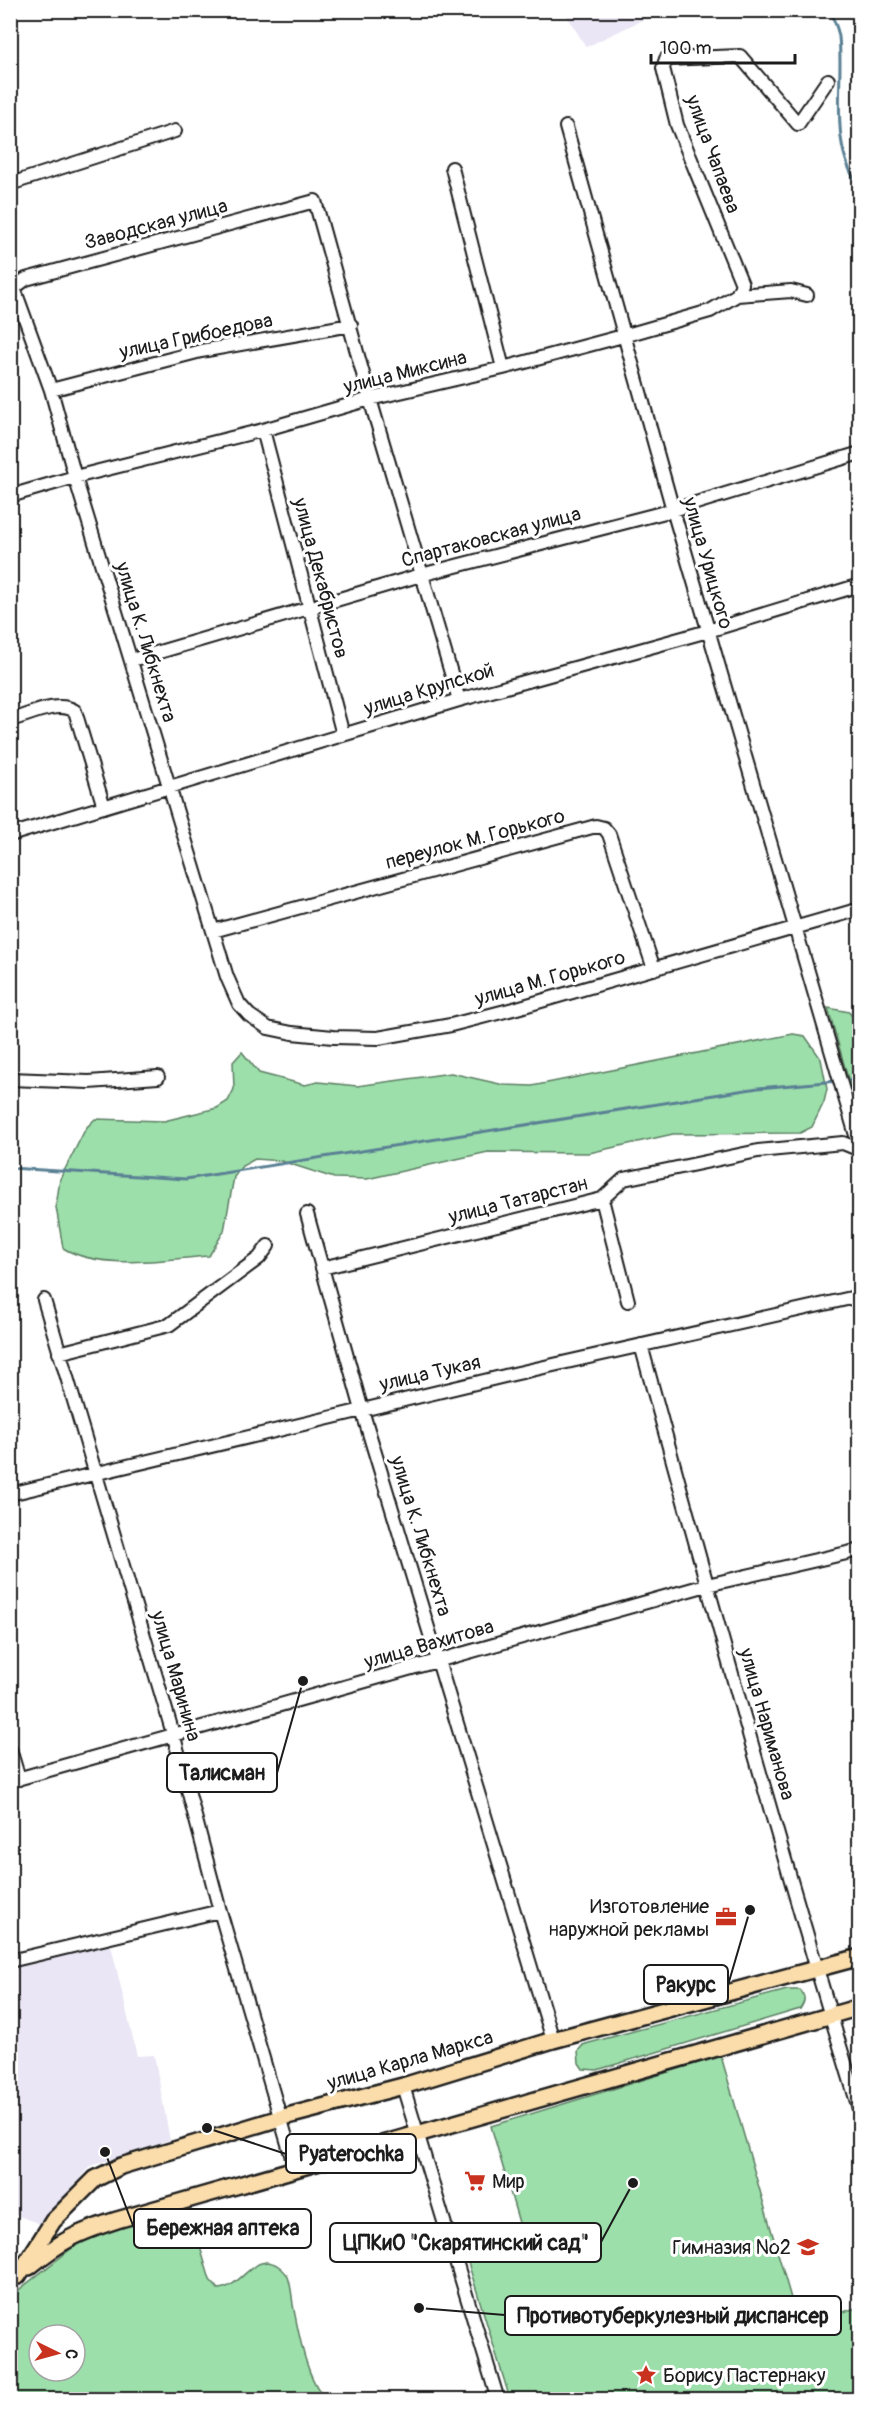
<svg xmlns="http://www.w3.org/2000/svg" width="870" height="2410" font-family="Pangolin,sans-serif">
<rect width="100%" height="100%" fill="#fff"/>
<filter id="ink" filterUnits="userSpaceOnUse"><feTurbulence type="fractalNoise" baseFrequency=".0167" numOctaves="2"/><feDisplacementMap in="SourceGraphic" scale="12" xChannelSelector="R" yChannelSelector="G"/><feConvolveMatrix kernelMatrix="1 2 1 2 8 2 1 2 1" color-interpolation-filters="sRGB"/></filter>
<g filter="url(#ink)">
<path fill="#eae6f5" d="M 564,11 L 661,11 L 586,47 Z
M 110,1941 L 137,2056 L 154,2055 L 170,2140 L 91,2166 L 40,2224 L 11,2213 L 10,1963 Z"/>
<path fill="#9cdfaa" stroke="#5c7e63" stroke-width="1.5" fill-rule="evenodd" d="M 828,1008 L 849,1012 L 859,1026 L 859,1117 Z
M 793,1034 L 805,1036 L 821,1059 L 827,1089 L 824,1102 L 812,1127 L 800,1133 L 673,1134 L 589,1153 L 488,1152 L 367,1179 L 334,1178 L 281,1161 L 255,1159 L 242,1166 L 234,1177 L 224,1231 L 209,1256 C 165,1259 101,1271 63,1248 L 56,1207 L 60,1179 L 86,1128 L 95,1119 L 164,1121 L 217,1108 L 228,1101 L 234,1089 L 233,1062 L 242,1052 L 259,1073 L 305,1085 L 318,1082 L 357,1086 L 451,1073 L 504,1085 L 532,1086 Z
M 787,1990 L 800,1990 C 806,1997 805,2002 800,2009 L 597,2070 L 583,2069 L 579,2063 L 578,2051 L 583,2045 L 589,2043 Z
M 721,2056 L 799,2326 L 859,2307 L 859,2390 L 830,2400 L 510,2399 L 466,2256 L 524,2240 L 491,2126 Z
M 188,2207 L 210,2280 L 218,2289 C 240,2287 248,2263 266,2262 C 275,2262 284,2269 288,2277 C 291,2285 292,2296 293,2305 C 299,2334 306,2379 326,2399 L 11,2400 L 11,2296 L 91,2233 ZM 39,2335 L 75,2335 L 75,2371 L 39,2371 Z"/>
<g fill="none" stroke-linecap="round" stroke-linejoin="round">
<path stroke="#5a8094" stroke-width="3" d="M 830,10 C 833,19 838,28 839,37 C 844,85 828,146 860,187
M 844,1081 L 860,1080
M 10,1168 L 186,1179 L 758,1088 L 838,1081"/>
<defs>
<path id="minor" d="M 566,127 L 673,510 L 860,1149
M 452,168 L 503,368
M 10,184 L 175,131
M 10,277 L 51,390 L 75,477 L 227,977 L 239,1004 L 249,1015 L 268,1028 L 292,1033 L 333,1037 L 378,1038 L 451,1025 L 517,1008 L 860,909
M 10,291 L 26,279 L 315,201 L 370,399 L 459,700
M 737,295 L 742,284 L 677,125 L 663,68 L 666,59 L 740,56 L 798,124 L 828,80
M 51,390 L 201,351 L 351,325
M 263,430 L 343,735
M 10,496 L 75,477 L 263,430 L 370,399 L 503,368 L 623,336 L 710,311 L 737,295 L 791,291 L 807,295
M 132,660 L 421,575 L 673,510 L 860,453
M 10,720 C 30,715 57,700 75,711 L 104,807
M 10,835 L 459,700 L 708,631 L 860,585
M 213,931 L 596,826 L 604,828 L 609,834 L 654,969
M 10,1079 L 89,1082 L 158,1077
M 602,1199 L 628,1301
M 307,1214 L 362,1410 L 553,2040
M 322,1268 L 602,1199 L 624,1179 L 758,1151 L 843,1143 L 860,1150
M 44,1300 L 174,1737 L 220,1911 L 295,2168
M 641,1345 C 711,1601 782,1857 860,2112
M 59,1353 L 169,1325 L 259,1258 L 268,1246
M 10,1494 L 509,1375 L 860,1296
M 10,1749 L 19,1779
M 10,1781 L 707,1585 L 860,1550
M 10,1961 L 220,1911
M 403,2086 L 498,2400"/>
<path id="major" d="M 29,2267 C 62,2240 77,2233 117,2220 L 860,2007
M 18,2276 L 53,2221 L 95,2179 L 121,2166 L 280,2118 L 403,2086 L 553,2040 L 860,1957"/>
</defs>
<use href="#minor" stroke="#1c1c1c" stroke-width="16"/>
<use href="#major" stroke="#1c1c1c" stroke-width="20"/>
<use href="#minor" stroke="#fff" stroke-width="12"/>
<use href="#major" stroke="#fbddab" stroke-width="15"/>
</g>
</g>
<defs>
<symbol id="office-bare" viewBox="-9 -9 18 18"><path d="M-6-3h4V-5.5h4V-3h4V5H-6ZM-1-4.5V-3h2v-1.5ZM-6 0V1H6V0Z" fill="#c8321e" stroke="#fff" stroke-width="2.5" paint-order="stroke"/></symbol>
<symbol id="supermarket-bare" viewBox="-9 -9 18 18"><path d="M-6-5.5h2.5l.6 2H6L4.5 2H-2.5L-4.4-4H-6ZM-1.5 3.2a1.3 1.3 0 1 0 .1 0ZM3 3.2a1.3 1.3 0 1 0 .1 0Z" fill="#c8321e" stroke="#fff" stroke-width="2.5" paint-order="stroke"/></symbol>
<symbol id="school-bare" viewBox="-9 -9 18 18"><path d="M0-5L7-2L0 1L-7-2ZM-4 1L0 2.5L4 1V4Q0 6-4 4Z" fill="#c8321e" stroke="#fff" stroke-width="2.5" paint-order="stroke"/></symbol>
<symbol id="sight-bare" viewBox="-9 -9 18 18"><path d="M0-6L1.8-2.2L6-1.7L2.9 1.2L3.7 5.4L0 3.3L-3.7 5.4L-2.9 1.2L-6-1.7L-1.8-2.2Z" fill="#c8321e" stroke="#fff" stroke-width="2.5" paint-order="stroke"/></symbol>
</defs>
<g fill-rule="evenodd">
<use href="#office-bare" x="711" y="1902" width="30" height="30"/>
<use href="#supermarket-bare" x="460" y="2166" width="30" height="30"/>
<use href="#school-bare" x="793" y="2232" width="30" height="30"/>
<use href="#sight-bare" x="631" y="2360" width="30" height="30"/>
</g>
<g text-anchor="middle" dominant-baseline="central" stroke-width="6" stroke-linejoin="round" paint-order="stroke">
<g font-size="20" fill="#1c1c1c" stroke="#fff">
<text transform="translate(713 154) rotate(70)">улица Чапаева</text>
<text transform="translate(156 224) rotate(-15)">Заводская улица</text>
<text transform="translate(196 336) rotate(-12)">улица Грибоедова</text>
<text transform="translate(405 372) rotate(-14)">улица Миксина</text>
<text transform="translate(491 537) rotate(-15)">Спартаковская улица</text>
<text transform="translate(708 563) rotate(74)">улица Урицкого</text>
<text transform="translate(321 578) rotate(75)">улица Декабристов</text>
<text transform="translate(146 642) rotate(73)">улица К. Либкнехта</text>
<text transform="translate(429 689) rotate(-17)">улица Крупской</text>
<text transform="translate(475 839) rotate(-15)">переулок М. Горького</text>
<text transform="translate(550 978) rotate(-16)">улица М. Горького</text>
<text transform="translate(518 1200) rotate(-14)">улица Татарстан</text>
<text transform="translate(430 1373) rotate(-13)">улица Тукая</text>
<text transform="translate(421 1536) rotate(73)">улица К. Либкнехта</text>
<text transform="translate(429 1644) rotate(-16)">улица Вахитова</text>
<text transform="translate(176 1676) rotate(74)">улица Маринина</text>
<text transform="translate(767 1724) rotate(74)">улица Нариманова</text>
<text transform="translate(410 2060) rotate(-16)">улица Карла Маркса</text>
</g>
<g font-size="20" fill="#1c1c1c" stroke="#fff" text-anchor="end">
<text x="709" y="1906">Изготовление<tspan x="709" dy="23">наружной рекламы</tspan></text>
<text x="492" y="2181" text-anchor="start">Мир</text>
<text x="791" y="2247">Гимназия №2</text>
<text x="663" y="2375" text-anchor="start">Борису Пастернаку</text>
</g>
</g>
<path fill="none" stroke="#1c1c1c" stroke-width="2" d="M303 1681L277 1773M750 1910L728 1985M207 2128L286 2154M105 2152L134 2228M633 2183L601 2242M419 2308L505 2315"/>
<g fill="#1c1c1c" stroke="#fff" stroke-width="2">
<circle cx="303" cy="1681" r="6"/>
<circle cx="750" cy="1910" r="6"/>
<circle cx="207" cy="2128" r="6"/>
<circle cx="105" cy="2152" r="6"/>
<circle cx="633" cy="2183" r="6"/>
<circle cx="419" cy="2308" r="6"/>
</g>
<g fill="#fff" stroke="#1c1c1c" stroke-width="2">
<rect x="167" y="1753" width="110" height="39" rx="6"/>
<rect x="644" y="1965" width="84" height="39" rx="6"/>
<rect x="286" y="2134" width="130" height="39" rx="6"/>
<rect x="134" y="2209" width="177" height="39" rx="6"/>
<rect x="330" y="2223" width="271" height="39" rx="6"/>
<rect x="505" y="2296" width="336" height="39" rx="6"/>
</g>
<g font-size="21" text-anchor="middle" font-weight="bold" fill="#1c1c1c">
<text x="222" y="1780">Талисман</text>
<text x="686" y="1992">Ракурс</text>
<text x="351" y="2161">Pyaterochka</text>
<text x="223" y="2235">Бережная аптека</text>
<text x="466" y="2250">ЦПКиО "Скарятинский сад"</text>
<text x="673" y="2323">Противотуберкулезный диспансер</text>
</g>
<rect width="870" height="2410" fill="none" stroke="#fff" stroke-width="36"/>
<rect x="18" y="18" width="834" height="2374" fill="none" stroke="#1c1c1c" stroke-width="2" filter="url(#ink)"/>
<g transform="translate(57 2353) rotate(95)"><circle r="28" fill="#ffffff" stroke="#a4a4a4" stroke-width="1.5"/>
<path d="M0-4.5L10 22L0 15L-10 22Z" fill="#c8321e"/>
<text y="-9" font-size="16" font-weight="bold" text-anchor="middle" fill="#1c1c1c">С</text>
</g>
<path d="M651 54v9h144v-9" fill="none" stroke="#1c1c1c" stroke-width="3"/>
<text x="660" y="54" font-size="18" fill="#1c1c1c" stroke="#ffffff" stroke-width="4.5" paint-order="stroke">100 m</text>
</svg>
